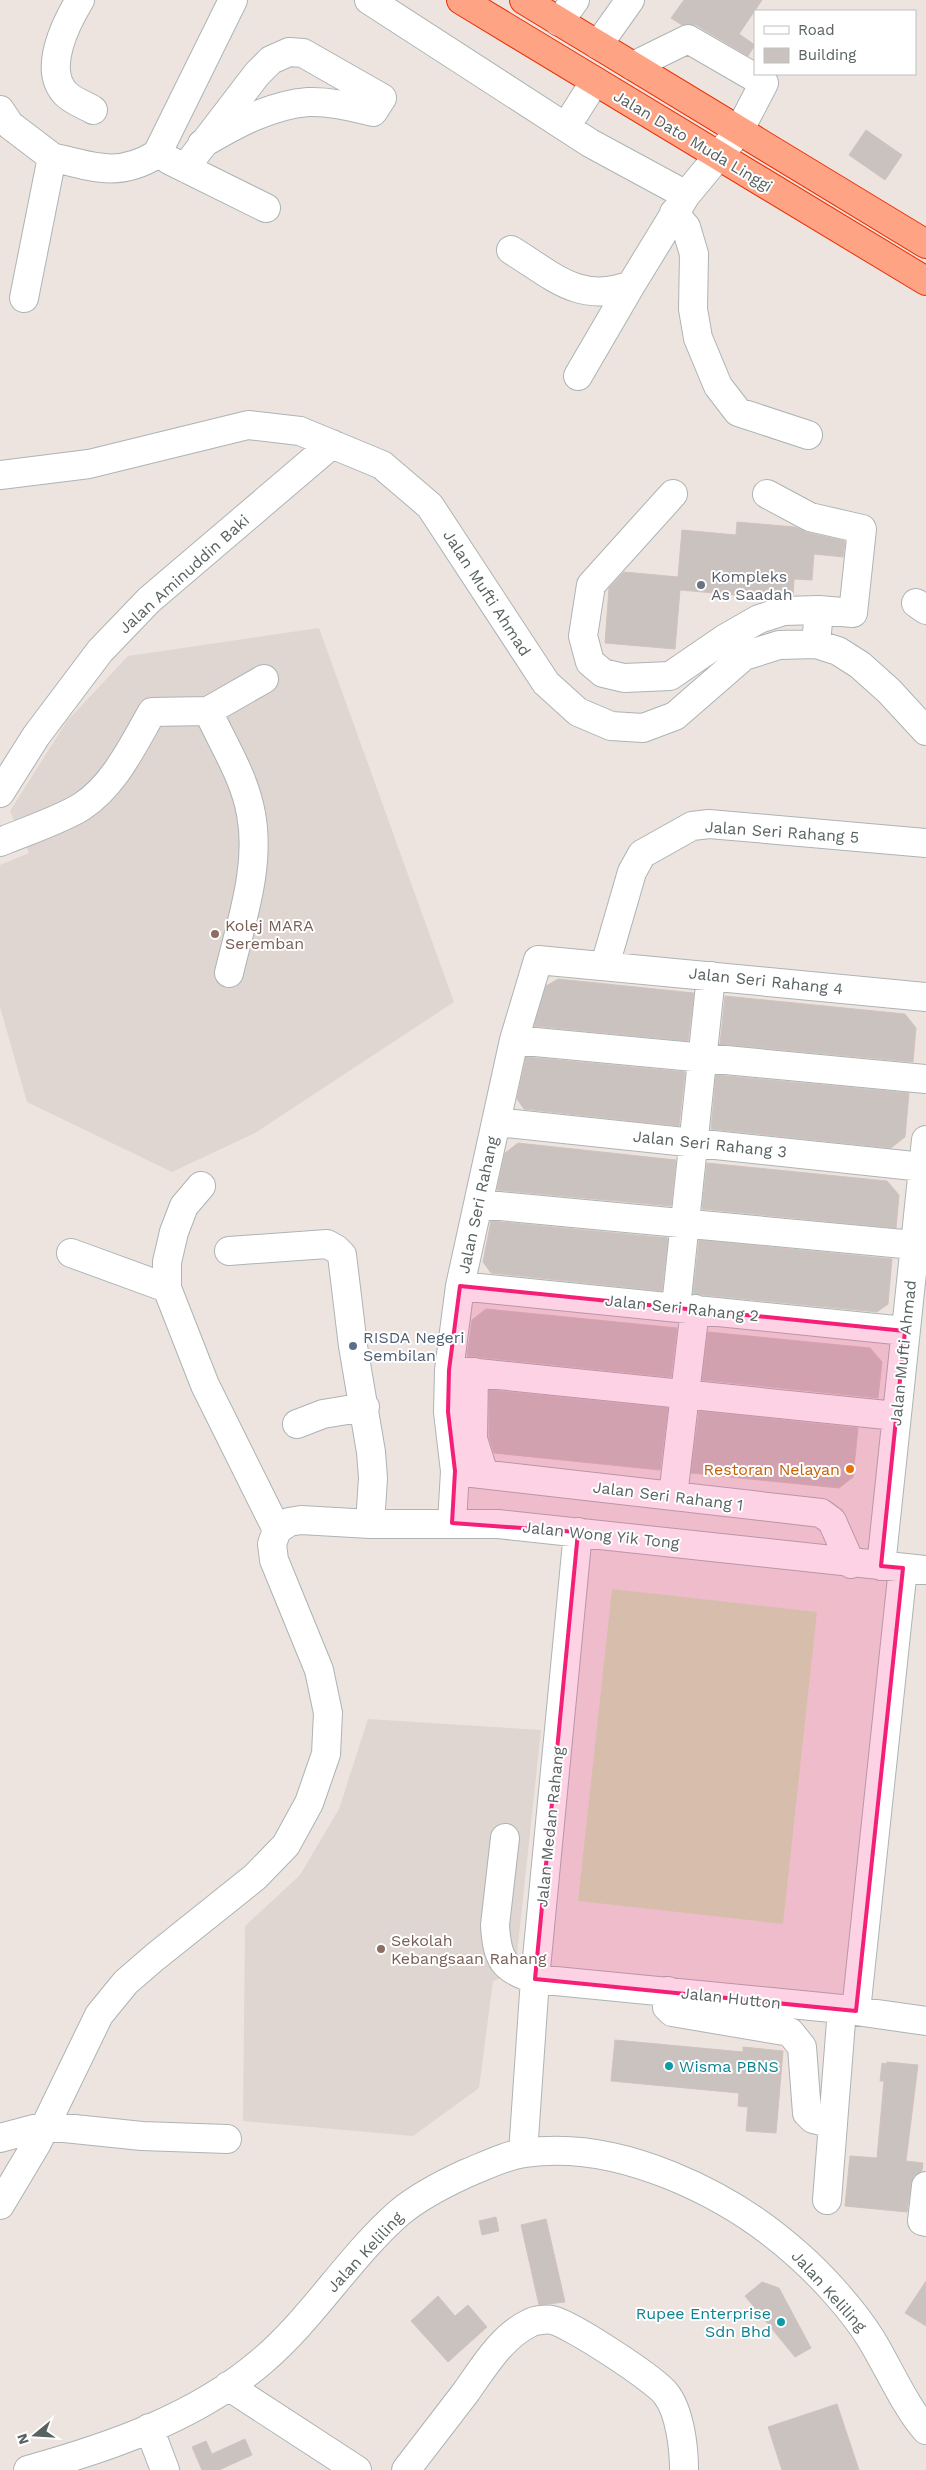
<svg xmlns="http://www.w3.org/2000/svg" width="926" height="2470" font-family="'Work Sans',sans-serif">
<rect width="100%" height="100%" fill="#ede4e0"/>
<path fill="#dfd5d1" d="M 319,628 L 454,1002 L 255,1133 L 172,1172 L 27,1102 L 0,1007 L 0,865 L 29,853 L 10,811 L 67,721 L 128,656 Z
M 368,1719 L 541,1730 L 515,1973 L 493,1981 L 479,2088 L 413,2136 L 243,2121 L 245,1926 L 300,1875 L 339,1809 Z"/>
<path fill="#d0e7ba" d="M 612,1589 L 817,1612 L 783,1924 L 578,1901 Z"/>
<path fill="#cac2bf" stroke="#d2c2be" d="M 684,0 L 762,0 L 739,34 L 755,45 L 748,56 L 696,25 L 682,25 L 671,18 Z
M 866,130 L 902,155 L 885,180 L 849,155 Z
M 737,522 L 795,527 L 806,532 L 845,541 L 843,557 L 814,554 L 812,580 L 794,579 L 793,595 L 772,598 L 680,590 L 675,649 L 605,643 L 609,588 L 624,572 L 678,577 L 682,530 L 736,535 Z
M 558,979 L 694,993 L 688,1041 L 534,1026 L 546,986 Z
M 725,996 L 905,1014 L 916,1028 L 913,1062 L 720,1044 Z
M 526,1057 L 685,1072 L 679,1126 L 524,1109 L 517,1099 Z
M 716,1075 L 909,1093 L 905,1137 L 891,1148 L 711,1129 Z
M 518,1143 L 676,1160 L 671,1206 L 497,1190 L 505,1153 Z
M 707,1163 L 887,1181 L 899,1195 L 896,1228 L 702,1209 Z
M 491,1221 L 668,1238 L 662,1291 L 491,1273 L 483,1262 Z
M 699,1240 L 892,1259 L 888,1304 L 877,1312 L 693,1294 Z
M 486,1309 L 677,1328 L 671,1377 L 467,1356 L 472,1320 Z
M 708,1332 L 870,1348 L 882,1362 L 878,1398 L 702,1380 Z
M 489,1390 L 668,1408 L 660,1470 L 494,1453 L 489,1437 Z
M 699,1411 L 858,1428 L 853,1477 L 839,1488 L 691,1473 Z
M 615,2040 L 743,2052 L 743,2047 L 783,2051 L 776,2133 L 746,2131 L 748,2107 L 738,2106 L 739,2093 L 611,2081 Z
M 887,2062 L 918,2065 L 906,2161 L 923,2163 L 922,2171 L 914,2176 L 911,2184 L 907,2212 L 845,2206 L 850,2156 L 877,2158 L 884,2081 L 880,2081 L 882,2063 L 886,2064 Z
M 496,2217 L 499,2231 L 482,2235 L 479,2221 Z
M 546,2219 L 565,2302 L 539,2305 L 521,2225 Z
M 926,2281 L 926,2326 L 905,2313 Z
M 762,2282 L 779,2288 L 811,2348 L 795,2357 L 745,2296 Z
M 438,2296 L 455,2316 L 468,2305 L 487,2327 L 448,2362 L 411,2321 Z
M 837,2404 L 859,2470 L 782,2470 L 768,2427 Z
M 245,2439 L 252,2455 L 219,2470 L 202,2470 L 192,2447 L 206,2441 L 212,2454 Z"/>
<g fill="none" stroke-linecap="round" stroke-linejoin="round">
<defs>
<path id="minor" d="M 80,0 C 66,23 42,70 66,94 C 73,101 85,105 93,110
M 369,0 L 590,143 L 686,195
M 559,22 L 575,0
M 598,45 L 630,0
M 0,110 L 10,125 L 52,157
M 566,127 L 595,81
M 169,160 L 266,208
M 185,168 L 257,74 L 271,60 L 289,52 L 303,53 L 382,98 L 373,112 C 352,107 330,101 308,102 C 270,105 234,125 202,144
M 674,213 L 686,227 L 694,254 L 693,309 L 698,338 L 718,386 L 738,412 L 808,435
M 511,250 C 552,275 580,305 631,285 L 686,195 L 739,131 L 764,83 L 688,39 L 633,66
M 24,298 L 52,157 C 93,167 119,178 157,154 L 233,0
M 578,376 L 631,285
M 0,475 L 89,464 L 248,425 L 300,431 L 382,465 L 430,506 L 546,683 L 578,712 L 611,726 L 643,728 L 675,716 L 744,656 L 779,645 L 816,644 L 838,651 L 860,665 L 889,691 L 926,731
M 673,494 L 591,585 L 583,636 L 590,662 L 603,673 L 624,678 L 670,676 L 724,639 L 759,619 L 784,611 L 819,610 L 816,644
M 767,494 L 810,517 L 862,529 L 853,613 L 819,610
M 916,603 L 926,610
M 208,711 C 223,744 245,778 251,814 C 261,866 241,922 229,973
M 0,793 L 36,736 L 100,651 L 149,600 L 332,444
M 0,842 C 24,832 60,820 81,807 C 114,786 133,745 152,712 L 208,711 L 264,679
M 605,965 L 632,872 L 642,854 L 692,826 L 709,824 L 926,843
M 514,1040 L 926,1079
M 496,1122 L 923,1167
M 478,1204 L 914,1245
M 229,1251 L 327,1244 L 336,1249 L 342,1255 L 353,1346 L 371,1452 L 373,1478 L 370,1524
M 71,1253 L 167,1288
M 460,1286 L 905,1331
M 676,1307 L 711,976
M 449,1370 L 896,1416
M 474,1372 L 473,1439 L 484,1474
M 297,1424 L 323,1414 L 365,1407
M 455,1471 L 821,1513 L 832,1521 L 851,1564
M 673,1496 L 695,1309
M 452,1523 L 455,1471 L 448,1412 L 449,1370 L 460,1286 L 514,1040 L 538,960 L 926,997
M 277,1530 L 289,1522 L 301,1520 L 370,1524 L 498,1524 L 926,1570
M 881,1566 L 926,1140
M 505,1838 L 495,1925 C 497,1959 503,1970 535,1979 L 842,2009 L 926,2021
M 668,1991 L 667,2007 L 672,2012 L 790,2032 L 802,2047 L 807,2113 L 813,2119 L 833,2124
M 856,2011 L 903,1568
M 0,2138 L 45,2126 L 142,2136 L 227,2139
M 523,2153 L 535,1979 L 578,1532
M 926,2186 L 922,2221 L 926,2222
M 827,2200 L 842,2009
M 0,2205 L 37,2143 L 99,2015 L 126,1982 L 155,1957 L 255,1877 L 286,1845 L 309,1803 L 326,1754 L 328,1713 L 319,1670 L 274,1560 L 272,1544 L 277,1530 L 205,1385 L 167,1288 L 167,1262 L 174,1232 L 184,1206 L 201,1186
M 228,2386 L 357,2470
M 149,2428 L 165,2470
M 28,2470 C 110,2447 195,2418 261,2362 C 313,2318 348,2258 399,2213 C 419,2196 443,2184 467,2173 C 485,2166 506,2155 525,2153 C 618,2139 729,2193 797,2254 C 822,2276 853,2310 871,2339 C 887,2365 906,2408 926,2430
M 406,2470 C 426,2444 446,2418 466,2392 C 483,2368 502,2336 530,2323 C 535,2320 547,2319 552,2320 C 569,2323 655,2379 666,2394 C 680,2412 684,2448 684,2470"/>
<path id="highway" d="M 461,0 L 926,281
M 524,0 L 926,244"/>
</defs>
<use href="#minor" stroke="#acb4b4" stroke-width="30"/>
<use href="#highway" stroke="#ed2d00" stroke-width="30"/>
<use href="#minor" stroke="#fff" stroke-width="28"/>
<use href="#highway" stroke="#ffa385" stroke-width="28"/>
</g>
<path fill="#f51f78" fill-opacity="0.2" stroke="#f51f78" stroke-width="4" stroke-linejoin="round" d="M 460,1286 L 905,1331 L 881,1566 L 903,1568 L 856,2011 L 535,1979 L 578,1532 L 452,1523 L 455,1471 L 448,1412 L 449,1370 Z"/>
<circle fill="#6b7280" stroke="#fff" stroke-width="2" cx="701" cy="585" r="5"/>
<g fill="#8d6e63" stroke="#fff" stroke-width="2">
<circle cx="215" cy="934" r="5"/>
<circle cx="381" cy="1949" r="5"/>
</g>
<circle fill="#5c6f8a" stroke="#fff" stroke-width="2" cx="353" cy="1346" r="5"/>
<circle fill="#e8710a" stroke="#fff" stroke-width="2" cx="850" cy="1469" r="5"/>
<g fill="#0f9aa8" stroke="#fff" stroke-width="2">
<circle cx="669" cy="2066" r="5"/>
<circle cx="781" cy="2322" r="5"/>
</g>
<g text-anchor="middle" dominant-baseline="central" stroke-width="4" stroke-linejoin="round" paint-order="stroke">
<g font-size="16" fill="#596262" stroke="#fff">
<text transform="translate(693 141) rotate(31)">Jalan Dato Muda Linggi</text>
<text transform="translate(184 574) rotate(-42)">Jalan Aminuddin Baki</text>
<text transform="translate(487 593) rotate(57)">Jalan Mufti Ahmad</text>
<text transform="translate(782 832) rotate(4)">Jalan Seri Rahang 5</text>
<text transform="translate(766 981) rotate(6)">Jalan Seri Rahang 4</text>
<text transform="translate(710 1144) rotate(6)">Jalan Seri Rahang 3</text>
<text transform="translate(478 1205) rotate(-78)">Jalan Seri Rahang</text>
<text transform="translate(682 1308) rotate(6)">Jalan Seri Rahang 2</text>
<text transform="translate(903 1353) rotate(-84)">Jalan Mufti Ahmad</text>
<text transform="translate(668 1496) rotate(7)">Jalan Seri Rahang 1</text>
<text transform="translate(601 1535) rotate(6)">Jalan Wong Yik Tong</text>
<text transform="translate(550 1827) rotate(-84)">Jalan Medan Rahang</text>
<text transform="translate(731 1998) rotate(6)">Jalan Hutton</text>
<text transform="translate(365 2252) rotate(-47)">Jalan Keliling</text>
<text transform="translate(829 2291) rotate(48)">Jalan Keliling</text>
</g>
<g font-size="16" fill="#5b616d" stroke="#fff" text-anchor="start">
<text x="711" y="576">Kompleks<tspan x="711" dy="18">As Saadah</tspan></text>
</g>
<g font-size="16" fill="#785e54" stroke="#fff" text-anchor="start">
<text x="225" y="925">Kolej MARA<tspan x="225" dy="18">Seremban</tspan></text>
<text x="391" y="1940">Sekolah<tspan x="391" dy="18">Kebangsaan Rahang</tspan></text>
</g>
<g font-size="16" fill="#4e5e75" stroke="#fff" text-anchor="start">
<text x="363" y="1337">RISDA Negeri<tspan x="363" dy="18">Sembilan</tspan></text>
</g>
<g font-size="16" fill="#c56008" stroke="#fff" text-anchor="end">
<text x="840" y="1469">Restoran Nelayan</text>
</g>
<g font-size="16" fill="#0d838f" stroke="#fff" text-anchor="start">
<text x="679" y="2066">Wisma PBNS</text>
<text x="771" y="2313" text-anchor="end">Rupee Enterprise<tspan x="771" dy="18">Sdn Bhd</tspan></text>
</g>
</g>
<rect x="754" y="10" width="162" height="65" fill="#ffffff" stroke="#bdc0c0"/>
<rect x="764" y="26" width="25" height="8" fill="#ffffff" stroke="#bdc0c0"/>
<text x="798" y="35" font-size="15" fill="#596262">Road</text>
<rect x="764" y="48" width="25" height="15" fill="#cac2bf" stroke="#bdc0c0"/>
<text x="798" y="60" font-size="15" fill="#596262">Building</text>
<g transform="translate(35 2435) rotate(252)" stroke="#ffffff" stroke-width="4" paint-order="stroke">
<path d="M0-4L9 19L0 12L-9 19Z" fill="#596262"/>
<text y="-8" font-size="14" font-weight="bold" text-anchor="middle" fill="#596262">N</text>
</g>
</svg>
